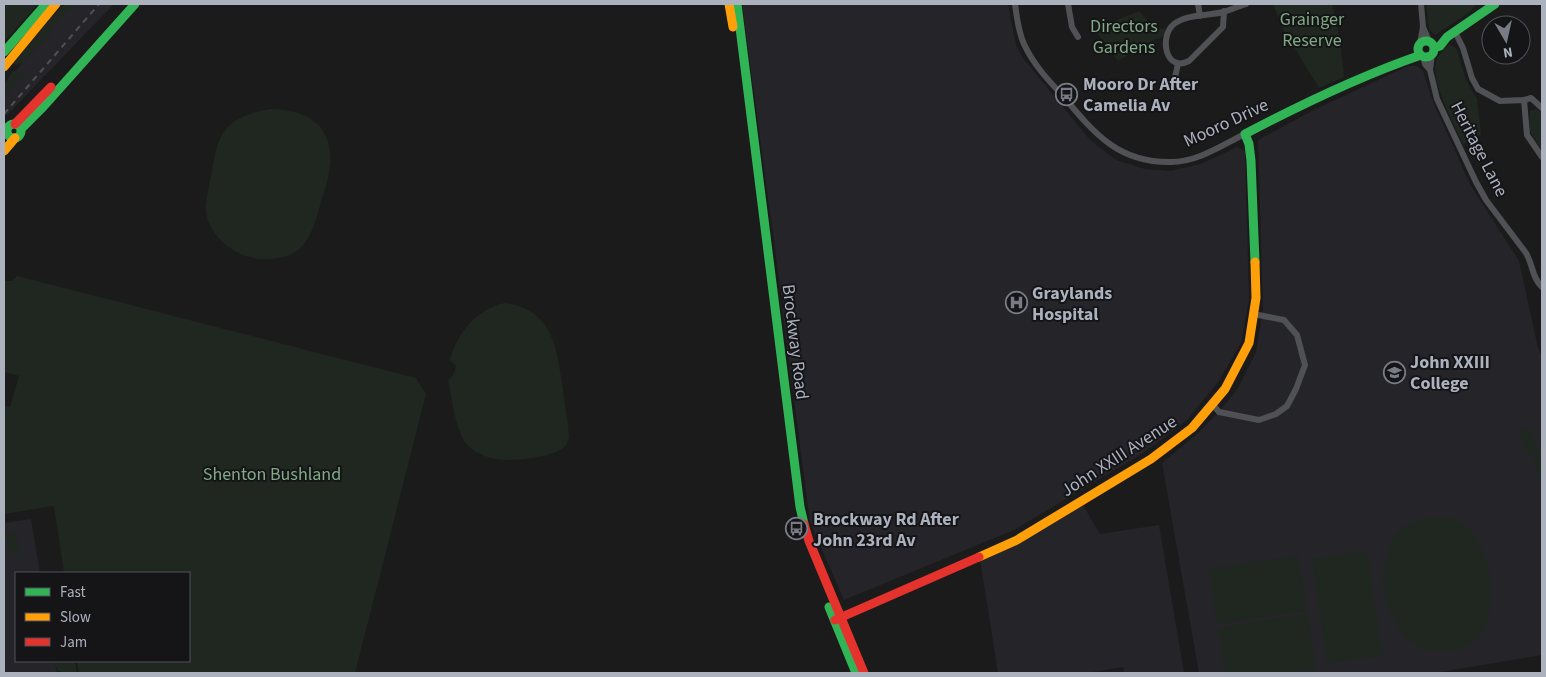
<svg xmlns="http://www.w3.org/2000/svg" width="1546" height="677" font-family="'Source Sans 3',sans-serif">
<rect width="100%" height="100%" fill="#1b1b1c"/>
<path fill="#252529" d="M 71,4 L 114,4 L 7,115 L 5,115 L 4,85 Z
M 742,4 L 1008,4 L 1016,45 L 1023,58 L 1090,140 L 1116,160 L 1145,169 L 1171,171 L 1203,163 L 1237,147 L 1245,151 L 1249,299 L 1241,343 L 1218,382 L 1187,420 L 1146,451 L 1014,530 L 844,600 L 810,522 L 782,308 L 784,305 L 781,294 Z
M 1408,66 L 1417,66 L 1423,71 L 1433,102 L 1471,186 L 1519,261 L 1538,348 L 1542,357 L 1542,655 L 1434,673 L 1199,673 L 1162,463 L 1197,434 L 1219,412 L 1238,388 L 1256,352 L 1263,309 L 1258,140 L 1316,109 Z
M 1083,505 L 1100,534 L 1159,525 L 1184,673 L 1124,673 L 1123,667 L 1086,673 L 998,673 L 980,559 Z
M 31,519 L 40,573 L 16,573 L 16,661 L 55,661 L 57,673 L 4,673 L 4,523 Z"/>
<path fill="#1f2720" d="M 4,4 L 38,4 L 4,42 Z
M 65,4 L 74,4 L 52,28 L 50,35 L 24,62 L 17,65 L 13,63 L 57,11 Z
M 1273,4 L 1332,4 L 1340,39 L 1344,77 L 1319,88 L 1283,29 Z
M 1426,4 L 1476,4 L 1470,12 L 1435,35 L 1429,29 Z
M 1139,11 L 1154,28 L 1166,29 L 1163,37 L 1154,40 L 1118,61 L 1094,29 Z
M 1448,45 L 1453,46 L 1457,50 L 1466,80 L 1477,99 L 1481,135 L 1474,141 L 1463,144 C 1454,124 1431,83 1436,61 C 1438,56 1444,49 1448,45 Z
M 13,71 L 26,74 L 24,78 L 17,79 L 11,91 L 4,97 L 4,84 Z
M 270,109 C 310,109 337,129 329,172 C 328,182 324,192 321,201 C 317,218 312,237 299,249 C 290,257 276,259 263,259 C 236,259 204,234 206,205 C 207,194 210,182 212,171 C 215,156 216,141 226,129 C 237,116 255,112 270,109 Z
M 1536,109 L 1542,113 L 1542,151 L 1529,130 L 1530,111 Z
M 17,276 L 416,378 L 426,394 L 355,673 L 79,673 L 77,661 L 189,661 L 189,573 L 64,573 L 54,506 L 4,514 L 4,406 L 10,407 L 19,376 L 4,372 L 4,281 L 12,281 Z
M 504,303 C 551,309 556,344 562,383 C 564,401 568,419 569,437 C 568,440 567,445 564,447 C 559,452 550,454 543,456 C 518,461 484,465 466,443 C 455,429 452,398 448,380 L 454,374 L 456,366 L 450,360 C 457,333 476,310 504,303 Z
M 1528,426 L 1540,450 L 1529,456 L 1517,432 Z
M 1542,454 L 1542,482 L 1531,460 Z
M 1439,516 C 1445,517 1452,518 1457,521 C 1486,538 1495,576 1490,607 C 1488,618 1487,626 1480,635 C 1466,655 1426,657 1408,640 C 1396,629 1384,599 1383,582 C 1383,568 1388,543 1397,532 C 1407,521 1425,519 1439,516 Z
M 16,531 L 20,552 L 10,553 L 6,532 Z
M 1367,551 L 1383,656 L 1327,663 L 1312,559 Z
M 1298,555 L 1307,610 L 1217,624 L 1209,569 Z
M 1308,614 L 1316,669 L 1291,673 L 1225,673 L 1218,628 Z
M 54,661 L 73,661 L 76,665 L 76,673 L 68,673 L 58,671 Z"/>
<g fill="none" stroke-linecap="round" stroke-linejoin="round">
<path stroke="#505155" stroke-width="6" d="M 1015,4 C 1017,18 1018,31 1024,44 C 1033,64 1048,80 1063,96 C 1094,133 1118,163 1171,162 C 1198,162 1222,145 1245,134
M 1068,4 L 1072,27 L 1078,37
M 1198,4 L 1200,16
M 1224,11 L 1223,27 L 1189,61 C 1165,73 1159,36 1174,24 C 1187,14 1208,16 1223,12 C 1231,10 1238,6 1246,4
M 1423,27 L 1429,41
M 1455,32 L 1463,48 L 1472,78 L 1478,89 L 1500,101 L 1524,100 L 1531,98 L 1542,108
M 1420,43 L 1423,27 L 1421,4
M 1423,56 L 1425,64 L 1430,70 L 1437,99 L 1476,182 L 1486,200 L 1526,253 C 1533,265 1532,278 1542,287
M 1430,70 L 1432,54
M 1173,86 L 1178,64
M 1524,100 L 1527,135 L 1542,157
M 1213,405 L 1219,412 L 1259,420 L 1276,414 L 1287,406 L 1296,389 L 1305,365 L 1297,335 L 1284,320 L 1253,314"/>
<path stroke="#30b455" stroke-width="9" d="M 737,4 L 800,507 L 804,524
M1418 49a8 8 0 1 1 16 0a8 8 0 1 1-16 0Z
M 1434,48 L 1440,46 L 1447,37 L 1495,4
M 4,52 L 46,4
M7 131a7 7 0 1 1 14 0a7 7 0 1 1-14 0Z
M 21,129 L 43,107 L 135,4
M 1255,262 L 1251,161 L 1249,144 L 1245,134 C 1302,104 1360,76 1421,55
M 829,607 L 856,673"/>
<path stroke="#ff9f0a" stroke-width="9" d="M 729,4 L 733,27
M 4,67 L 56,4
M 4,151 L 15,138
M 979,557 L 1017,540 L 1151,459 L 1192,428 L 1225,389 L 1249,343 L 1256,298 L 1255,262"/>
<path stroke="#e5322d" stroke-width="9" d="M 15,124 L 51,87
M 804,524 L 809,541 L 864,673
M 835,620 L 979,557"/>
<path stroke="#505154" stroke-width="2" stroke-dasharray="6 5" stroke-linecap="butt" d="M 4,114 L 99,4"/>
</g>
<defs>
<symbol id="bus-ring" viewBox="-11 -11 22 22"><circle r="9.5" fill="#151518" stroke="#797c85" stroke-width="1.5"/><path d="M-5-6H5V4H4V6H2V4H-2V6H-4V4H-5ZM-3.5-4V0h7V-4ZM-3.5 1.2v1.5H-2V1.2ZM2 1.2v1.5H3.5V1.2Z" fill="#797c85"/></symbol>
<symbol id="hospital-ring" viewBox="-11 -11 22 22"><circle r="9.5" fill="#151518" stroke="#797c85" stroke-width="1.5"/><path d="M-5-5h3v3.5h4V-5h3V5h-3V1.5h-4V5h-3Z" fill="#797c85"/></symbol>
<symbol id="school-ring" viewBox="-11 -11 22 22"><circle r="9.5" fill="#151518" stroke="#797c85" stroke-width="1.5"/><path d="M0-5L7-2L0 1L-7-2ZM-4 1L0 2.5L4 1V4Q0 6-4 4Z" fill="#797c85"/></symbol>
</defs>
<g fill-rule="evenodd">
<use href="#bus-ring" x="1054" y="82" width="25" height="25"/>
<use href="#hospital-ring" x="1004" y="290" width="25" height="25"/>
<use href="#school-ring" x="1382" y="360" width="25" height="25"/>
<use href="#bus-ring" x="784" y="516" width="25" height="25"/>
</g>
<g text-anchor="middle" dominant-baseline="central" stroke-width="4" stroke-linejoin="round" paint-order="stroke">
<g font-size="18" fill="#81aa85" stroke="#151518">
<text x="1312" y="19">Grainger<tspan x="1312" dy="21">Reserve</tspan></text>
<text x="1124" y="26">Directors<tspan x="1124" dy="21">Gardens</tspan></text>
<text x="272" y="474">Shenton Bushland</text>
</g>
<g font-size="18" font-weight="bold" fill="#acb1be" stroke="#151518" text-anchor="start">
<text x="1083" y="84">Mooro Dr After<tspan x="1083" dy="21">Camelia Av</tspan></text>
<text x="1032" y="293">Graylands<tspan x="1032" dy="21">Hospital</tspan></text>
<text x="1410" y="362">John XXIII<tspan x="1410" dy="21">College</tspan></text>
<text x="813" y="519">Brockway Rd After<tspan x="813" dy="21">John 23rd Av</tspan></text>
</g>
<g font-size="18" fill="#acb1be" stroke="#151518">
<text transform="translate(1226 123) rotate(-25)">Mooro Drive</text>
<text transform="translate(1479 149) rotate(63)">Heritage Lane</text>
<text transform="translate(795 342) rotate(83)">Brockway Road</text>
<text transform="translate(1119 456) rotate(-33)">John XXIII Avenue</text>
</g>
</g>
<rect width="1546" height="677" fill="none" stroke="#acb1be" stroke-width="10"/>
<rect x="15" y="572" width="175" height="90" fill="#151518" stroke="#51535a"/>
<rect x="25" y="588" width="25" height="8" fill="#30b455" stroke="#51535a"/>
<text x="60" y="597" font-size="15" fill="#acb1be">Fast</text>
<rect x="25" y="613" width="25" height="8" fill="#ff9f0a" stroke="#51535a"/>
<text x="60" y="622" font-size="15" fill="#acb1be">Slow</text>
<rect x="25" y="638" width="25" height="8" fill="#e5322d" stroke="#51535a"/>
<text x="60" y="647" font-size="15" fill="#acb1be">Jam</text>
<g transform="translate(1506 40) rotate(171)"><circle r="24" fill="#151518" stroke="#51535a"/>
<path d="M0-4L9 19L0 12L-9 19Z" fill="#797c85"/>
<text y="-8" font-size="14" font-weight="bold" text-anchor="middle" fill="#acb1be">N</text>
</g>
</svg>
